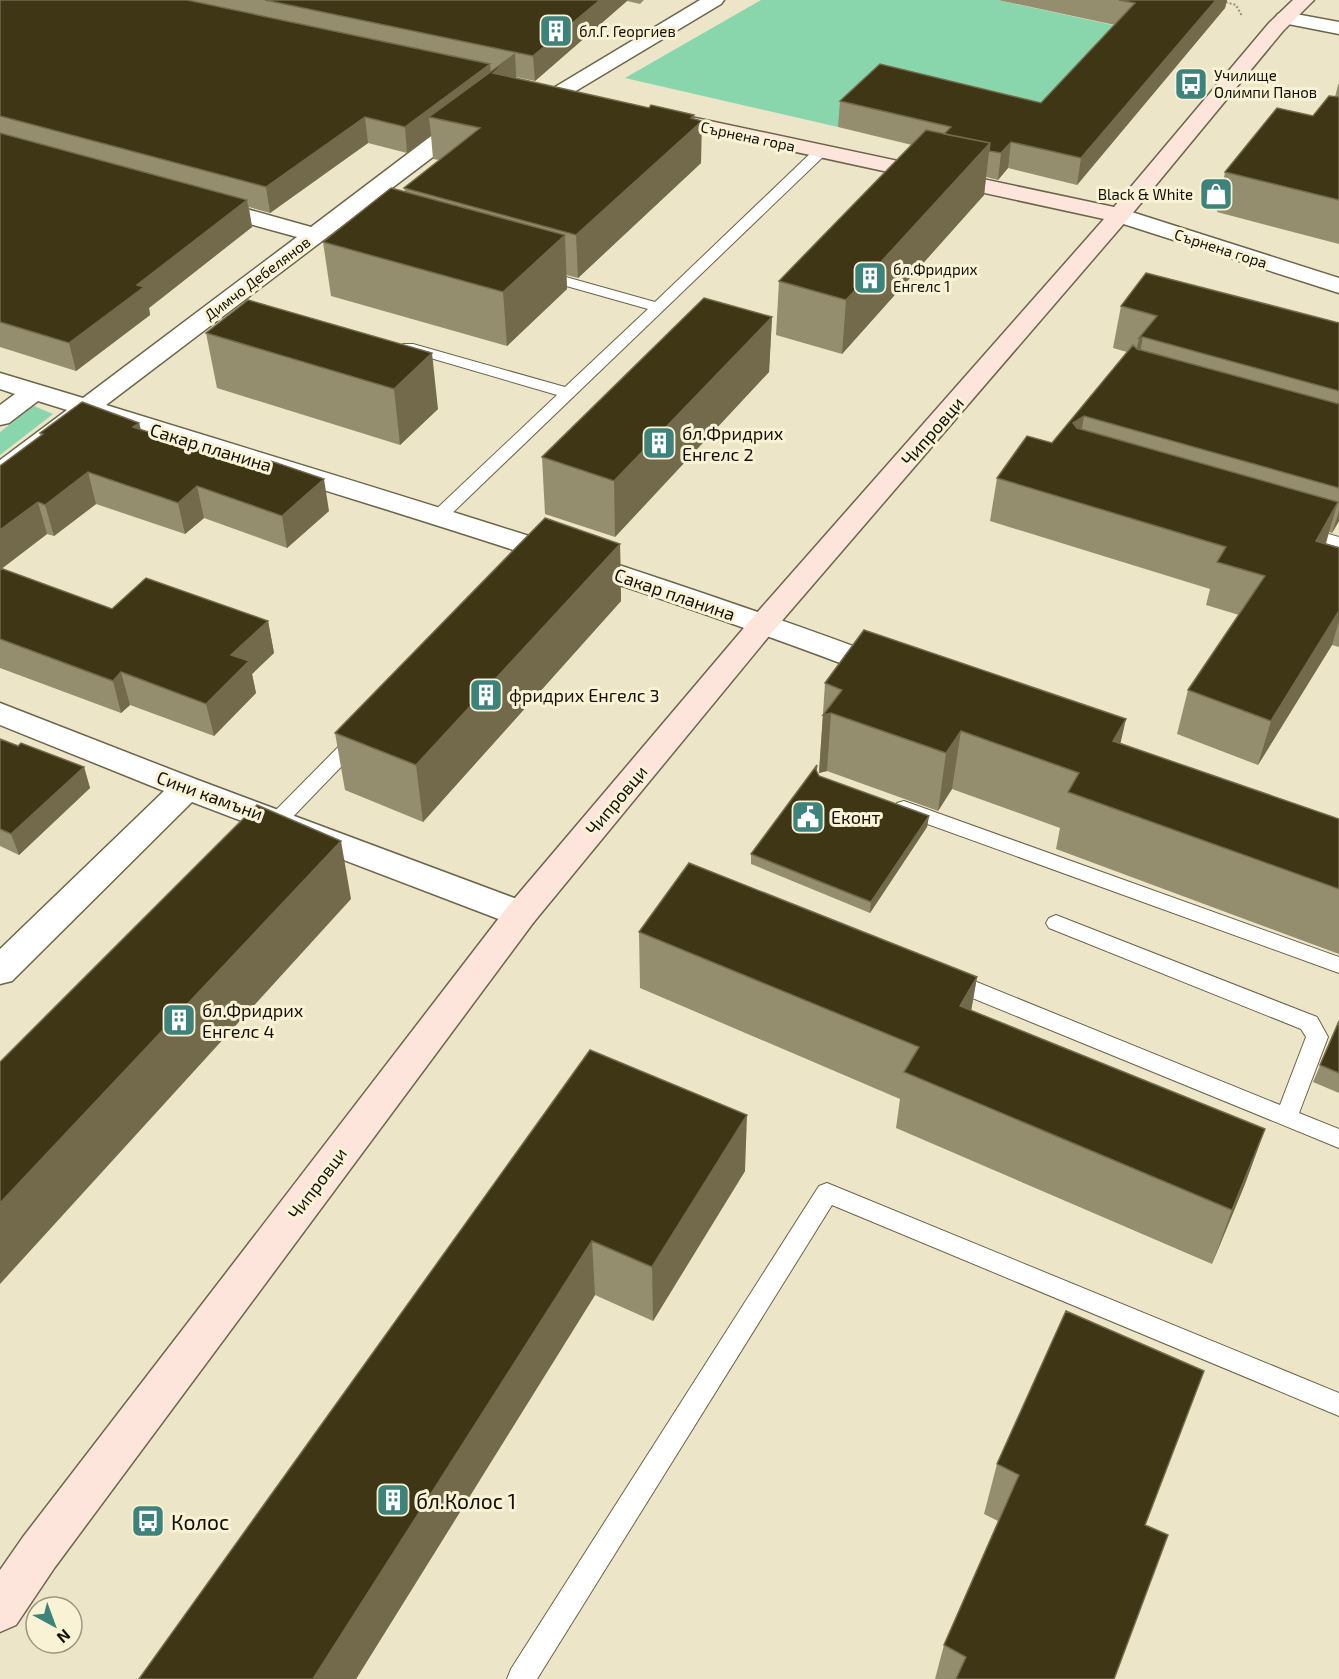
<svg xmlns="http://www.w3.org/2000/svg" width="1339" height="1679" font-family="'Exo 2',sans-serif">
<rect width="100%" height="100%" fill="#ece5c7"/>
<path fill="#89d6ad" d="M 761,0 L 998,0 L 1131,29 L 1037,129 L 838,127 L 625,78 Z
M 34,406 L 53,414 L 0,455 L 0,432 Z"/>
<g fill="none" stroke-linecap="round" stroke-linejoin="round">
<defs>
<path id="lane" d="M 821,147 L 827,151 L 826,154 L 444,521 L 432,521 L 430,517 L 432,513 L 557,395 L 403,350 L 401,347 L 403,344 L 413,344 L 565,387 L 648,309 L 538,278 L 536,275 L 538,272 L 548,272 L 655,302 L 816,148 Z
M 1301,526 L 1339,537 L 1339,547 L 1295,535 L 1293,531 L 1295,527 Z
M 358,732 L 365,734 L 367,738 L 365,742 L 285,825 L 278,827 L 271,825 L 268,820 L 271,815 L 351,734 Z
M 904,801 L 1339,957 L 1339,973 L 897,813 L 894,808 L 897,803 Z
M 1056,915 L 1317,1017 L 1328,1037 L 1299,1113 L 1339,1129 L 1339,1148 L 943,986 L 940,980 L 943,974 L 950,972 L 957,974 L 1280,1105 L 1306,1037 L 1301,1029 L 1049,928 L 1046,923 L 1049,918 Z
M 827,1183 L 1339,1393 L 1339,1416 L 832,1205 L 537,1679 L 507,1679 L 511,1669 L 819,1186 Z"/>
<path id="street" d="M 700,0 L 724,0 L 721,4 L 564,98 L 557,100 L 550,98 L 547,94 L 550,90 Z
M 1285,12 L 1339,22 L 1339,34 L 1278,22 L 1275,18 L 1278,14 Z
M 467,114 L 475,115 L 478,120 L 475,125 L 106,405 C 371,487 638,565 899,663 L 903,670 L 899,677 L 888,680 L 877,677 C 619,578 354,500 90,417 L 10,479 L 0,481 L 0,460 L 67,410 L 38,401 L 9,423 L 0,425 L 0,405 L 15,394 L 0,389 L 0,373 L 83,398 L 297,237 L 199,210 L 196,205 L 199,200 L 207,198 L 311,227 L 459,115 Z
M 1119,208 L 1339,278 L 1339,293 L 1111,220 L 1108,215 L 1111,210 Z
M 0,703 L 198,780 L 533,905 L 538,914 L 533,923 L 521,927 L 509,923 L 192,802 L 12,981 L 0,984 L 0,949 L 164,791 L 0,725 Z"/>
<path id="secondary" d="M 1293,0 L 1314,0 L 1283,31 L 1127,220 L 774,630 L 533,923 L 55,1567 L 16,1625 L 0,1632 L 0,1570 L 23,1537 L 509,905 L 754,616 L 1104,219 L 658,122 L 651,120 L 647,116 L 651,112 L 658,110 L 1114,207 L 1269,23 Z"/>
</defs>
<use href="#lane" stroke="#6b654a" stroke-width="2"/>
<use href="#street" stroke="#6b654a" stroke-width="3"/>
<use href="#secondary" stroke="#6b654a" stroke-width="3"/>
<path stroke="#96907b" stroke-width="2" stroke-dasharray="2 2" stroke-linecap="butt" d="M 1218,0 L 1236,5 L 1242,16"/>
<use href="#lane" fill="#fff" fill-rule="evenodd"/>
<use href="#street" fill="#fff" fill-rule="evenodd"/>
<use href="#secondary" fill="#fee5dc" fill-rule="evenodd"/>
</g>
<path fill="#958e6e" d="M 0,0 L 644,0 L 640,4 L 627,1 L 535,81 L 516,77 L 516,78 L 694,119 L 701,163 L 578,278 L 566,275 L 567,289 L 507,346 L 331,296 L 323,242 L 405,192 L 404,188 L 439,160 L 433,159 L 431,135 L 407,153 L 368,143 L 270,213 L 249,207 L 252,227 L 149,308 L 150,315 L 76,371 L 0,347 Z
M 998,0 L 1227,0 L 1225,8 L 1077,185 L 1008,168 L 998,180 L 986,177 L 984,195 L 842,354 L 776,335 L 779,281 L 912,145 L 838,127 L 840,101 L 1041,103 L 1115,25 Z
M 1339,83 L 1339,244 L 1217,212 L 1225,172 L 1313,116 L 1335,97 L 1338,85 Z
M 248,300 L 438,409 L 400,445 L 217,388 L 206,333 Z
M 1121,306 L 1339,323 L 1339,521 L 1332,533 L 1329,532 L 1326,544 L 1339,548 L 1339,647 L 1332,645 L 1258,765 L 1177,734 L 1188,690 L 1239,615 L 1206,605 L 1210,589 L 990,521 L 997,478 L 1052,443 L 1127,352 L 1113,348 Z
M 772,317 L 769,372 L 615,537 L 545,514 L 542,457 Z
M 139,423 L 141,430 L 329,511 L 287,548 L 204,518 L 185,534 L 96,504 L 54,536 L 47,534 L 1,569 L 112,609 L 268,621 L 274,653 L 252,674 L 256,693 L 214,736 L 130,705 L 121,713 L 0,668 L 0,466 L 41,436 L 40,433 Z
M 620,544 L 621,601 L 423,822 L 345,790 L 335,733 Z
M 825,683 L 1120,743 L 1339,819 L 1339,954 L 1056,849 L 1060,828 L 952,789 L 938,811 L 827,771 L 819,773 Z
M 0,739 L 18,746 L 84,767 L 90,788 L 19,855 L 0,846 Z
M 817,765 L 817,772 L 819,776 L 929,816 L 927,827 L 870,913 L 751,864 L 751,854 Z
M 639,932 L 977,977 L 971,1011 L 1265,1129 L 1245,1184 L 1212,1264 L 896,1128 L 900,1099 L 640,988 Z
M 1339,1021 L 1339,1093 L 1313,1082 Z
M 590,1050 L 745,1171 L 653,1321 L 595,1295 L 356,1679 Z
M 997,1464 L 1145,1525 L 1114,1679 L 935,1679 L 944,1645 L 998,1521 L 984,1514 Z"/>
<path fill="#726a4a" d="M 600,0 L 627,0 L 627,1 L 535,81 L 533,56 Z
M 1216,0 L 1227,0 L 1225,8 L 1077,185 L 1081,158 Z
M 515,54 L 517,95 L 493,73 Z
M 490,64 L 492,89 L 429,117 L 431,135 L 407,153 L 405,127 Z
M 694,115 L 694,127 L 702,121 L 701,163 L 578,278 L 576,235 Z
M 365,117 L 368,143 L 270,213 L 266,187 Z
M 1011,142 L 1008,168 L 998,180 L 1001,153 Z
M 990,143 L 984,195 L 842,354 L 846,300 Z
M 247,200 L 252,227 L 149,308 L 150,315 L 76,371 L 69,343 L 137,285 Z
M 565,235 L 567,289 L 507,346 L 503,292 Z
M 772,317 L 769,372 L 615,537 L 614,481 Z
M 1143,337 L 1135,379 L 1130,380 L 1139,338 Z
M 432,353 L 438,409 L 400,445 L 394,389 Z
M 1084,416 L 1077,459 L 1073,423 Z
M 139,423 L 146,454 L 133,427 Z
M 88,472 L 96,504 L 54,536 L 45,505 Z
M 324,479 L 329,511 L 287,548 L 282,516 Z
M 197,486 L 204,518 L 185,534 L 178,503 Z
M 38,502 L 47,534 L 0,570 L 0,530 Z
M 1338,502 L 1325,545 L 1316,541 Z
M 1339,511 L 1339,521 L 1332,533 Z
M 620,544 L 621,601 L 423,822 L 416,765 Z
M 1339,611 L 1339,621 L 1332,645 L 1258,765 L 1271,721 Z
M 268,621 L 274,653 L 252,674 L 256,693 L 214,736 L 206,704 L 231,655 Z
M 121,672 L 130,705 L 121,713 L 113,681 Z
M 831,713 L 827,771 L 819,773 L 823,715 Z
M 1126,719 L 1113,776 L 1113,741 Z
M 961,731 L 952,789 L 938,811 L 946,753 Z
M 84,767 L 90,788 L 19,855 L 11,834 Z
M 929,816 L 927,827 L 870,913 L 871,902 Z
M 341,841 L 351,899 L 0,1284 L 0,1203 Z
M 977,977 L 967,1034 L 960,1006 Z
M 747,1115 L 745,1171 L 653,1321 L 652,1267 Z
M 1265,1129 L 1245,1184 L 1212,1264 L 1232,1210 Z
M 592,1241 L 595,1295 L 356,1679 L 313,1679 Z"/>
<path fill="#3e3614" stroke="#726a4a" stroke-width="1.5" d="M 0,0 L 187,0 L 490,64 L 405,127 L 365,117 L 266,187 L 0,116 Z
M 265,0 L 600,0 L 533,56 Z
M 1119,0 L 1216,0 L 1081,158 L 1011,142 L 1001,153 L 989,151 L 990,143 L 944,134 L 951,127 L 840,101 L 880,64 L 1041,103 L 1135,3 Z
M 515,54 L 493,73 L 649,108 L 651,105 L 694,115 L 691,118 L 702,121 L 576,235 L 404,188 L 480,128 L 429,117 Z
M 1329,96 L 1339,97 L 1339,200 L 1225,172 L 1277,108 L 1313,116 Z
M 926,130 L 990,143 L 846,300 L 779,281 Z
M 0,133 L 247,200 L 137,285 L 144,287 L 69,343 L 0,322 Z
M 391,188 L 565,235 L 503,292 L 323,242 Z
M 1146,273 L 1339,323 L 1339,391 L 1143,337 L 1139,338 L 1157,316 L 1121,306 Z
M 704,298 L 772,317 L 614,481 L 542,457 Z
M 248,300 L 432,353 L 394,389 L 206,333 Z
M 1133,345 L 1137,349 L 1339,404 L 1339,488 L 1084,416 L 1073,423 L 1077,428 L 1338,502 L 1316,541 L 1339,548 L 1339,611 L 1271,721 L 1188,690 L 1265,576 L 1217,562 L 1226,547 L 997,478 L 1027,436 L 1052,443 Z
M 82,402 L 139,423 L 133,427 L 261,469 L 271,461 L 324,479 L 282,516 L 197,486 L 178,503 L 88,472 L 45,505 L 38,502 L 0,530 L 0,466 L 43,434 L 40,433 Z
M 545,518 L 620,544 L 416,765 L 335,733 Z
M 0,568 L 112,609 L 146,578 L 268,621 L 231,655 L 249,661 L 206,704 L 121,672 L 113,681 L 0,639 Z
M 864,630 L 1126,719 L 1113,741 L 1339,819 L 1339,889 L 1068,792 L 1079,773 L 961,731 L 946,753 L 831,713 L 823,715 L 842,690 L 825,683 Z
M 0,739 L 18,746 L 21,743 L 84,767 L 11,834 L 0,829 Z
M 817,765 L 816,770 L 819,776 L 929,816 L 871,902 L 751,854 Z
M 257,805 L 341,841 L 0,1203 L 0,1062 Z
M 689,863 L 977,977 L 960,1006 L 1265,1129 L 1232,1210 L 904,1072 L 919,1047 L 639,932 Z
M 1339,1021 L 1339,1073 L 1320,1065 Z
M 590,1050 L 747,1115 L 652,1267 L 592,1241 L 313,1679 L 139,1679 Z
M 1066,1311 L 1204,1371 L 1145,1525 L 1168,1535 L 1114,1679 L 956,1679 L 966,1657 L 944,1645 L 1019,1475 L 997,1464 Z"/>
<defs>
<symbol id="building-square" viewBox="-11 -11 22 22"><rect x="-9" y="-9" width="18" height="18" rx="4" fill="#3d837b" stroke="#f9f2d4"/><path d="M-4-6H4V6H1V3H-1V6H-4ZM-2.5-4.3h1.7v1.8h-1.7ZM.8-4.3h1.7v1.8H.8ZM-2.5-1h1.7V.8h-1.7ZM.8-1h1.7V.8H.8Z" fill="#fff"/></symbol>
<symbol id="bus-square" viewBox="-11 -11 22 22"><rect x="-9" y="-9" width="18" height="18" rx="4" fill="#3d837b" stroke="#f9f2d4"/><path d="M-5-6H5V4H4V6H2V4H-2V6H-4V4H-5ZM-3.5-4V0h7V-4ZM-3.5 1.2v1.5H-2V1.2ZM2 1.2v1.5H3.5V1.2Z" fill="#fff"/></symbol>
<symbol id="shop-square" viewBox="-11 -11 22 22"><rect x="-9" y="-9" width="18" height="18" rx="4" fill="#3d837b" stroke="#f9f2d4"/><path d="M-5-2.5h2.3a2.7 3.5 0 0 1 5.4 0H5L5.5 6h-11ZM-1.5-2.5h3a1.5 2.3 0 0 0-3 0Z" fill="#fff"/></symbol>
<symbol id="civic-square" viewBox="-11 -11 22 22"><rect x="-9" y="-9" width="18" height="18" rx="4" fill="#3d837b" stroke="#f9f2d4"/><path d="M-.6-6.5H3V-4.5H.6V-3L4-1V1h2V6H-6V1h2V-1L-.6-3ZM-1.2 2.5V6h2.4V2.5Z" fill="#fff"/></symbol>
</defs>
<g fill-rule="evenodd">
<use href="#building-square" x="537" y="12" width="38" height="38"/>
<use href="#bus-square" x="1172" y="65" width="38" height="38"/>
<use href="#shop-square" x="1197" y="175" width="38" height="38"/>
<use href="#building-square" x="851" y="259" width="38" height="38"/>
<use href="#building-square" x="640" y="424" width="38" height="38"/>
<use href="#building-square" x="467" y="676" width="38" height="38"/>
<use href="#civic-square" x="789" y="798" width="38" height="38"/>
<use href="#building-square" x="160" y="1001" width="38" height="38"/>
<use href="#building-square" x="374" y="1481" width="38" height="38"/>
<use href="#bus-square" x="129" y="1502" width="38" height="38"/>
</g>
<g text-anchor="middle" dominant-baseline="central" stroke-width="6" stroke-linejoin="round" paint-order="stroke">
<g font-size="15" fill="#120f06" stroke="#f9f2d4" text-anchor="start">
<text x="579" y="31">бл.Г. Георгиев</text>
<text x="1214" y="75">Училище<tspan x="1214" dy="17">Олимпи Панов</tspan></text>
<text x="1193" y="194" text-anchor="end">Black &amp; White</text>
<text x="893" y="269">бл.Фридрих<tspan x="893" dy="17">Енгелс 1</tspan></text>
</g>
<g font-size="15" fill="#120f06" stroke="#f9f2d4">
<text transform="translate(748 136) rotate(12)">Сърнена гора</text>
<text transform="translate(1221 248) rotate(18)">Сърнена гора</text>
<text transform="translate(257 278) rotate(-37)">Димчо Дебелянов</text>
</g>
<g font-size="18" fill="#120f06" stroke="#f9f2d4">
<text transform="translate(932 431) rotate(-49)">Чипровци</text>
<text transform="translate(211 447) rotate(17)">Сакар планина</text>
<text transform="translate(675 594) rotate(19)">Сакар планина</text>
<text transform="translate(210 795) rotate(20)">Сини камъни</text>
<text transform="translate(616 800) rotate(-50)">Чипровци</text>
<text transform="translate(317 1183) rotate(-53)">Чипровци</text>
</g>
<g font-size="18" fill="#120f06" stroke="#f9f2d4" text-anchor="start">
<text x="682" y="433">бл.Фридрих<tspan x="682" dy="21">Енгелс 2</tspan></text>
<text x="509" y="695">фридрих Енгелс 3</text>
<text x="831" y="817">Еконт</text>
<text x="202" y="1010">бл.Фридрих<tspan x="202" dy="21">Енгелс 4</tspan></text>
</g>
<g font-size="21" fill="#120f06" stroke="#f9f2d4" text-anchor="start">
<text x="416" y="1500">бл.Колос 1</text>
<text x="171" y="1521">Колос</text>
</g>
</g>
<g transform="translate(54 1625) rotate(139)"><circle r="28" fill="#f9f2d4" stroke="#9d9782" stroke-width="1.5"/>
<path d="M0-4.5L10 22L0 15L-10 22Z" fill="#3d837b"/>
<text y="-9" font-size="16" font-weight="bold" text-anchor="middle" fill="#120f06">N</text>
</g>
</svg>
